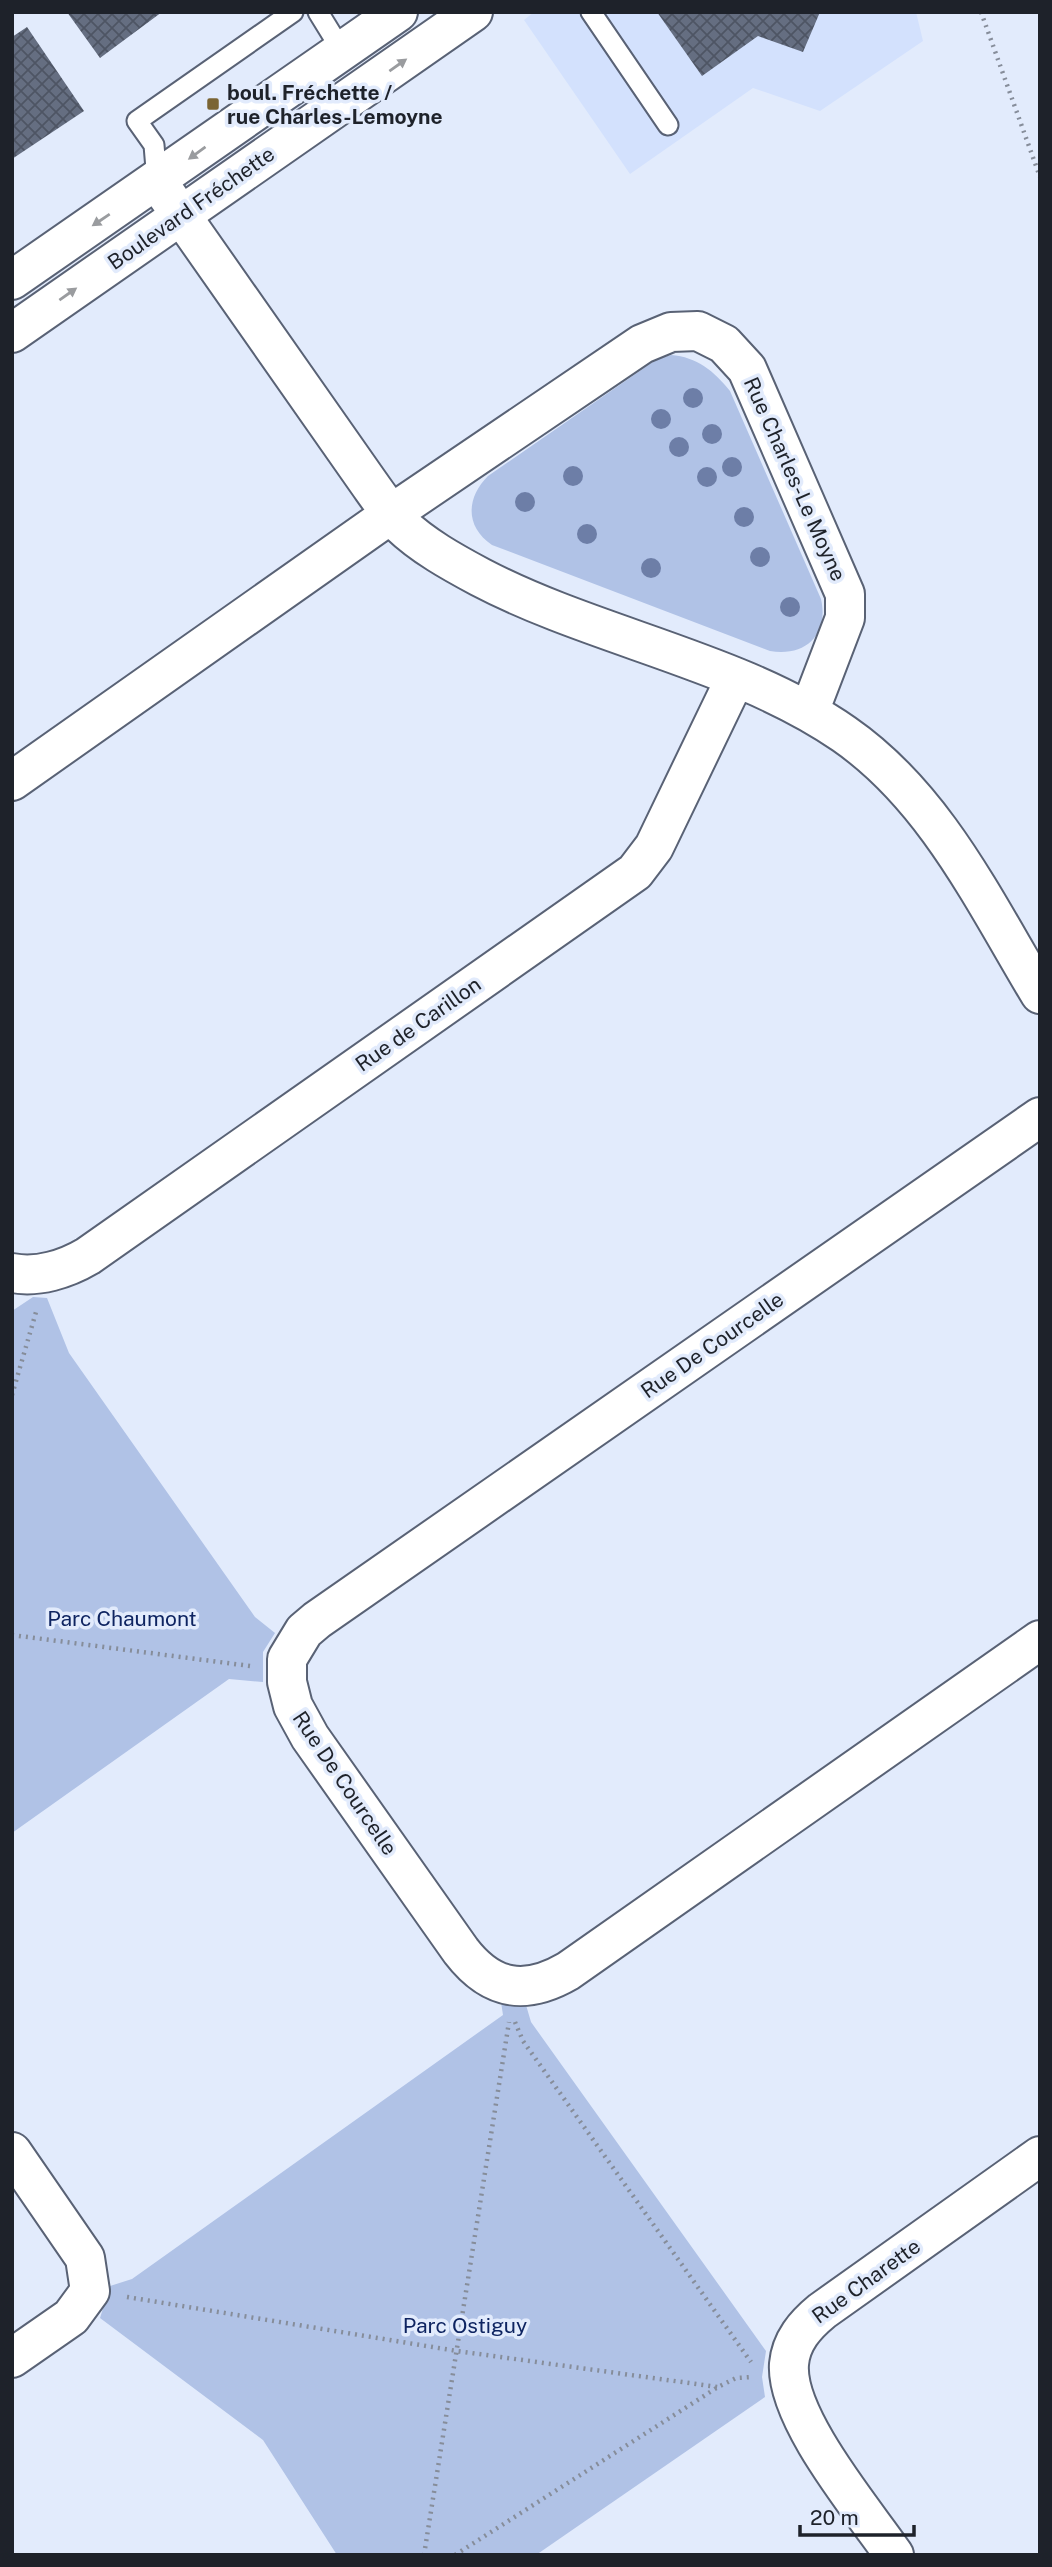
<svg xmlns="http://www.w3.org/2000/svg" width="1052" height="2567" font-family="'Public Sans',sans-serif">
<defs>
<pattern id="building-cross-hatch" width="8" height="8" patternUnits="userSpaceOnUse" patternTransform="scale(1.75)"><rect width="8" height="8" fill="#656e81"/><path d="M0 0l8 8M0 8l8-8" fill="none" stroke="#4e5564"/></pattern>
</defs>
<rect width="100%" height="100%" fill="#e2ebfc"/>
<path fill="#d3e1fd" d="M 534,12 L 916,12 L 923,41 L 820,111 L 753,88 L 630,174 L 524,20 Z"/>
<path fill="#b0c2e6" d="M 671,355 C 697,357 714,371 730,391 L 821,599 C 829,634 806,657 770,651 L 492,545 C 465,527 466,498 488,476 L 657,359 Z
M 33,1297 L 47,1298 L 69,1353 L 255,1617 L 275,1633 L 263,1652 L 263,1682 L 229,1679 L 12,1833 L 12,1311 Z
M 501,2002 L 526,2005 L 531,2022 L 766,2351 L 762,2377 L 765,2397 L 536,2555 L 337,2555 L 263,2440 L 100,2318 L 110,2286 L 132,2279 L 503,2015 Z"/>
<path fill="url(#building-cross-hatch)" d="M 67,12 L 162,12 L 100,58 Z
M 657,12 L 820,12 L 803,52 L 758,36 L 702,76 Z
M 27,27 L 84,111 L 12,159 L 12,37 Z"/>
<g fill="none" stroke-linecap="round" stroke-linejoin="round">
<defs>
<path id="service" d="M 318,12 L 342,51
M 591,12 L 668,125
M 157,181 L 154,145 L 137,121 L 293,12"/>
<path id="minor" d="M 157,181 L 368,482 C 378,496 388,511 400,524 C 423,546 452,562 480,577 C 594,637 739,661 844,734 C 935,797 984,901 1040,994
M 12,781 L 391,514 L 642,344 L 671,332 L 698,331 L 724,344 L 747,369 L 845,594 L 845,618 L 809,712
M 1040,1117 L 317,1620 L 304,1631 L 287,1659 L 287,1682 L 293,1706 L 310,1737 L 461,1951 C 491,1990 525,1996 568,1971 L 1040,1640
M 12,1273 C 38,1278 66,1269 88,1256 L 635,872 L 654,847 L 735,679
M 12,2152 L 85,2258 L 90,2291 L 71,2317 L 12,2358
M 894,2555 C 863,2510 785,2418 789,2364 C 791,2341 805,2325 822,2311 L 1040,2156"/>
<path id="secondary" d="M 12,280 L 398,12
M 12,333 L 473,12"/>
</defs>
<use href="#service" stroke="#596275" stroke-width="23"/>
<use href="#minor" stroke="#596275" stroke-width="42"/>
<use href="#secondary" stroke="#596275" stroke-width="42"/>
<path stroke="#868d9a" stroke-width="4.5" stroke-dasharray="2 5" stroke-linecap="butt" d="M 981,12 L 1040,177
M 12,1395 L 36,1312
M 12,1635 L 250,1666
M 515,2022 L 523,2041 L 751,2362
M 127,2297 L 457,2351 L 718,2387
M 424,2555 L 509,2022
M 455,2555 L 718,2387 L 736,2378 L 753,2377"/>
<use href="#service" stroke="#fff" stroke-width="19"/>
<use href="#minor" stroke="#fff" stroke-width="38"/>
<use href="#secondary" stroke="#fff" stroke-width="38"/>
</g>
<g fill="#6d7ea7">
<circle cx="693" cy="398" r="10"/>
<circle cx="661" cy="419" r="10"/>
<circle cx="712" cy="434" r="10"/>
<circle cx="679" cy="447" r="10"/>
<circle cx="732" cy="467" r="10"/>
<circle cx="573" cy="476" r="10"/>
<circle cx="707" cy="477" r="10"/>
<circle cx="525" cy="502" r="10"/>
<circle cx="744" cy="517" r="10"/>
<circle cx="587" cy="534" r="10"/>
<circle cx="760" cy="557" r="10"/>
<circle cx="651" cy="568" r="10"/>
<circle cx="790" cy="607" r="10"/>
</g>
<defs><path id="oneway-solid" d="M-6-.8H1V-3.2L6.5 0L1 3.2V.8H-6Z" transform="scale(1.75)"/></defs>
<g fill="#9a9c9f">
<use href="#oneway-solid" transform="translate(398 65) rotate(-35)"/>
<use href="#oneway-solid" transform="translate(197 153) rotate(144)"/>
<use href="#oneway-solid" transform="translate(101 220) rotate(146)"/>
<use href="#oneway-solid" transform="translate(68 294) rotate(-35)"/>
</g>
<rect fill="#7a6433" stroke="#e2ebfc" stroke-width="2.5" x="206" y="97" width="14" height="14" rx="3.5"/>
<g text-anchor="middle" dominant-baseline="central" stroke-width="7" stroke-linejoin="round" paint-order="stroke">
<g font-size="21" font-weight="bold" fill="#1e222a" stroke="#e2ebfc" text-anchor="start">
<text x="227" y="92">boul. Fréchette /<tspan x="227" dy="24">rue Charles-Lemoyne</tspan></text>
</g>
<g font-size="21" fill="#1e222a" stroke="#e2ebfc">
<text transform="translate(191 208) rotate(-35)">Boulevard Fréchette</text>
<text transform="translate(795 479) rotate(66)">Rue Charles-Le Moyne</text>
<text transform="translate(418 1024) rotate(-35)">Rue de Carillon</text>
<text transform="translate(712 1345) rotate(-35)">Rue De Courcelle</text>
<text transform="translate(345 1783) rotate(56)">Rue De Courcelle</text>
<text transform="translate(866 2281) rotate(-36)">Rue Charette</text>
</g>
<g font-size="21" fill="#0e2461" stroke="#e2ebfc">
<text x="122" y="1618">Parc Chaumont</text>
<text x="465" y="2325">Parc Ostiguy</text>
</g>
</g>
<rect width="1052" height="2567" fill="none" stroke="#1e222a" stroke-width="28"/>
<path d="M800 2525v10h114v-10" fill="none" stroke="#1e222a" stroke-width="3.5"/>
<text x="810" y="2525" font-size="21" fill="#1e222a" stroke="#e2ebfc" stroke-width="5" paint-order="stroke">20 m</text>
</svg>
